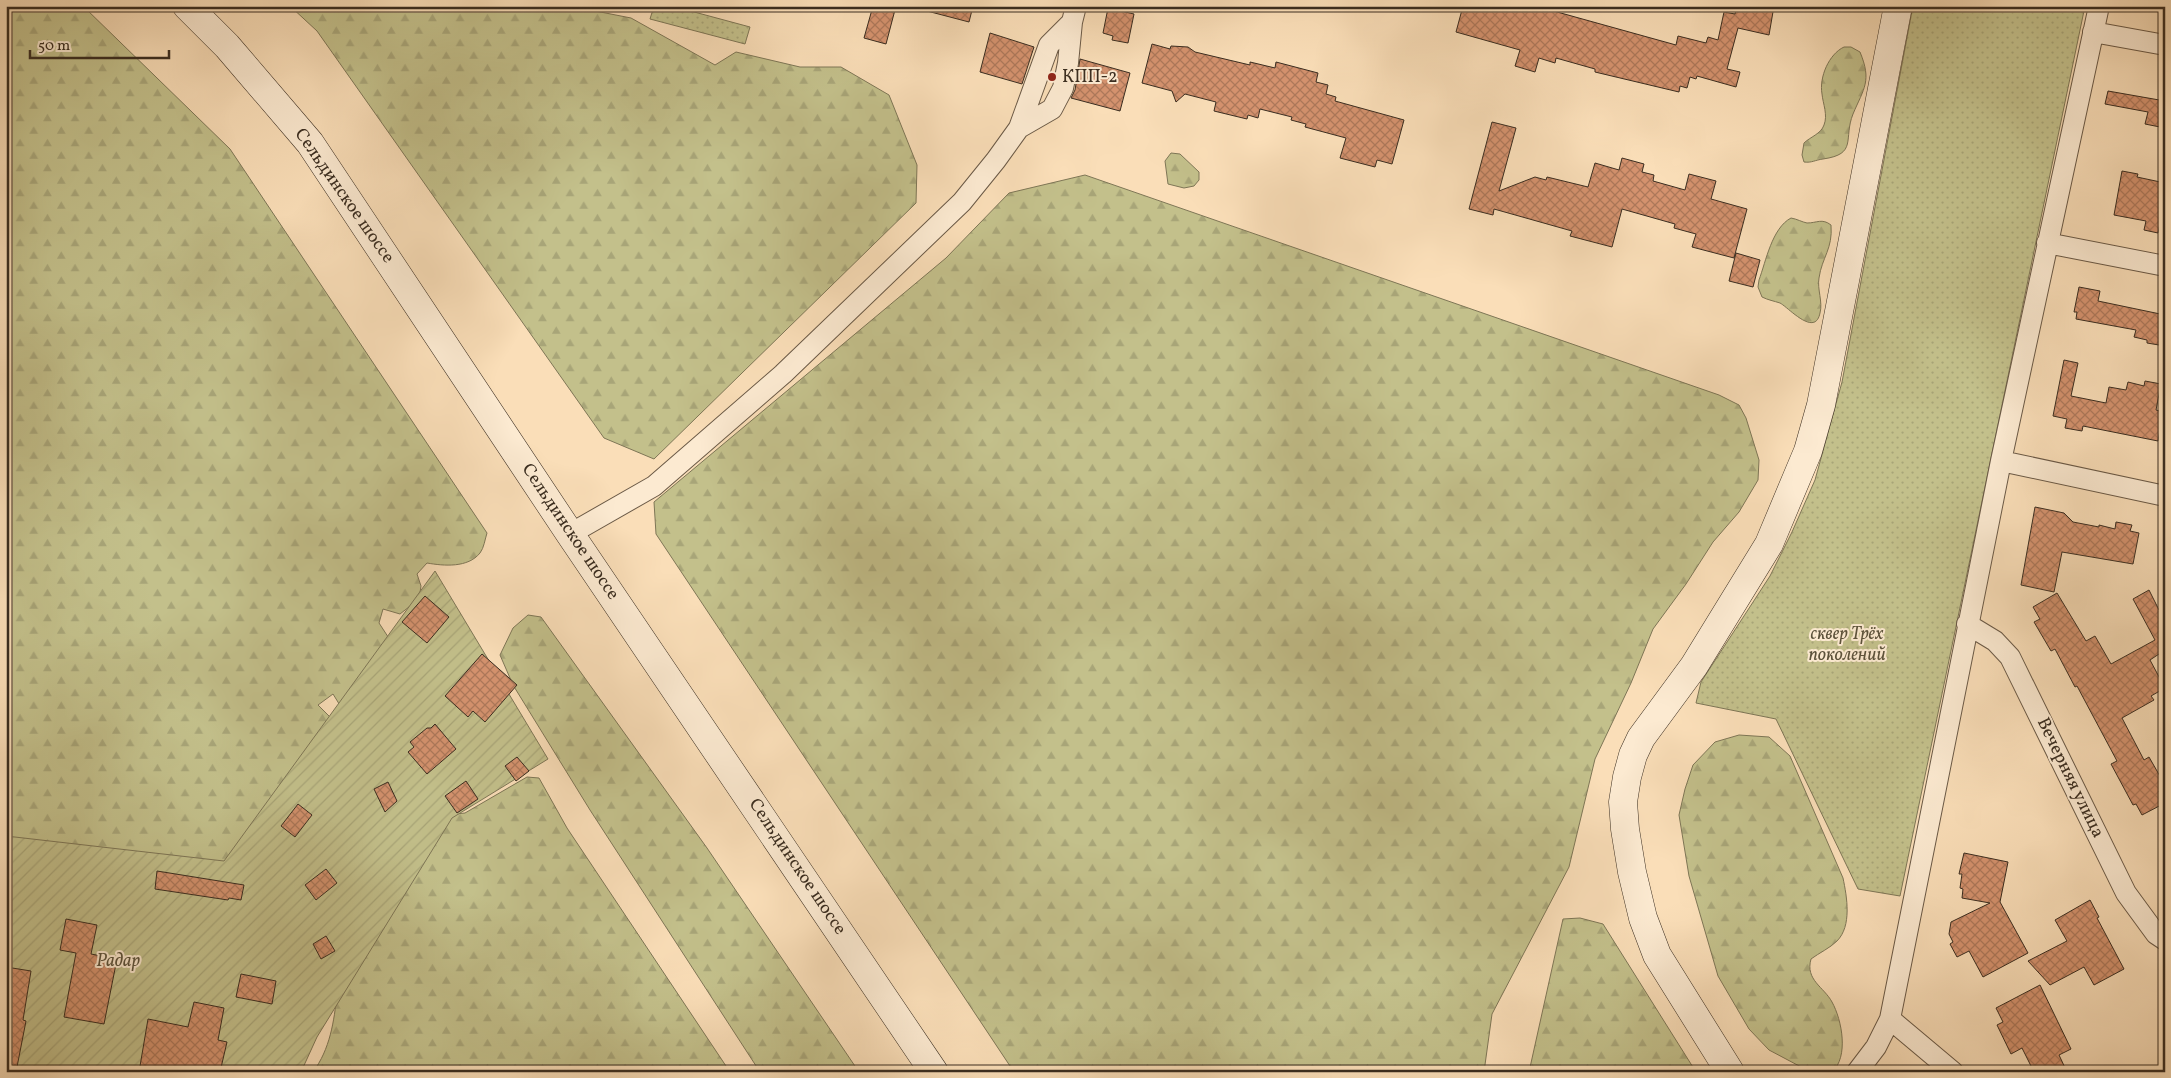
<svg xmlns="http://www.w3.org/2000/svg" width="2171" height="1078" font-family="Vollkorn,serif">
<defs>
<pattern id="forest-firs" width="22" height="20" patternUnits="userSpaceOnUse" patternTransform="scale(1.25)"><rect width="22" height="20" fill="#c3c08b"/><path d="M5 1l3.5 6h-7zM16 11l3.5 6h-7z" fill="#a8a578"/></pattern>
<pattern id="park-dots" width="8" height="8" patternUnits="userSpaceOnUse" patternTransform="scale(1.25)"><rect width="8" height="8" fill="#c3c08b"/><path d="M2 2h.1M6 6h.1" fill="none" stroke="#a8a578" stroke-width="1.8" stroke-linecap="round"/></pattern>
<pattern id="garden-furrows" width="10" height="10" patternUnits="userSpaceOnUse" patternTransform="scale(1.25)"><rect width="10" height="10" fill="#c3c08b"/><path d="M-1 1l2-2M0 10L10 0M9 11l2-2" fill="none" stroke="#a8a578"/></pattern>
<pattern id="building-cross-hatch" width="8" height="8" patternUnits="userSpaceOnUse" patternTransform="scale(1.25)"><rect width="8" height="8" fill="#d4926e"/><path d="M0 0l8 8M0 8l8-8" fill="none" stroke="#ad785a"/></pattern>
</defs>
<rect width="100%" height="100%" fill="#fadeb8"/>
<filter id="stains"><feTurbulence type="fractalNoise" baseFrequency=".004" numOctaves="4"/><feColorMatrix values="0 0 0 0 .2 0 0 0 0 .09 0 0 0 0 .02 0 0 0 .5 -.17"/></filter>
<radialGradient id="worn" r=".72"><stop offset=".6" stop-color="#630" stop-opacity="0"/><stop offset="1" stop-color="#630" stop-opacity=".3"/></radialGradient>
<path fill="url(#forest-firs)" stroke="#7e7656" d="M 6,6 L 83,6 L 230,149 L 487,533 C 485,539 484,548 480,553 C 468,568 444,566 427,563 L 417,574 L 421,586 L 419,599 L 400,614 L 383,609 L 379,623 L 396,649 L 341,707 L 333,694 L 318,705 L 338,725 L 238,866 L 6,845 Z
M 290,6 L 570,6 L 631,18 L 715,65 L 736,52 L 800,67 L 841,67 L 889,95 L 917,165 L 916,203 L 654,459 L 604,438 L 317,31 Z
M 1844,47 L 1851,47 L 1860,52 C 1872,81 1864,88 1853,114 C 1843,139 1858,154 1823,159 C 1815,160 1812,163 1804,162 L 1802,155 L 1804,143 C 1810,137 1821,134 1824,125 C 1828,115 1823,104 1822,94 C 1819,77 1829,54 1844,47 Z
M 1171,153 L 1180,154 L 1199,172 L 1199,180 L 1194,186 L 1184,188 L 1168,184 L 1165,161 Z
M 1085,175 L 1719,395 L 1739,405 L 1746,418 L 1759,460 L 1758,480 L 1739,512 L 1713,542 L 1686,584 L 1653,629 L 1631,683 L 1595,759 L 1569,867 L 1492,1014 L 1484,1072 L 1014,1072 L 656,534 L 654,502 L 946,258 L 1009,193 Z
M 1791,218 C 1797,219 1802,222 1807,223 C 1817,223 1822,218 1831,225 C 1833,249 1822,257 1819,278 C 1817,289 1823,302 1820,313 C 1815,338 1788,307 1780,303 C 1774,301 1768,300 1762,297 L 1758,287 L 1759,280 C 1766,261 1772,228 1791,218 Z
M 528,615 L 541,617 L 707,848 L 859,1072 L 760,1072 L 590,810 L 513,685 L 500,655 L 513,628 Z
M 1739,735 L 1769,737 L 1790,756 L 1843,878 C 1847,897 1852,926 1837,941 C 1830,948 1819,953 1811,959 C 1805,980 1824,987 1832,1002 C 1842,1020 1849,1057 1832,1072 L 1813,1072 L 1803,1068 L 1769,1050 L 1749,1029 L 1718,976 L 1689,876 L 1679,815 L 1685,789 L 1693,765 L 1715,742 Z
M 527,777 L 539,778 L 567,828 L 730,1072 L 313,1072 C 330,1049 334,1022 337,994 L 445,815 L 465,813 Z
M 1580,918 L 1603,924 L 1696,1072 L 1529,1072 L 1563,919 Z"/>
<path fill="url(#park-dots)" stroke="#7e7656" d="M 654,6 L 672,6 L 750,27 L 745,44 L 650,19 Z
M 1913,6 L 2085,6 L 1900,896 L 1858,889 L 1776,719 L 1696,703 L 1701,682 L 1770,576 L 1792,532 L 1815,480 L 1842,382 Z"/>
<path fill="url(#garden-furrows)" stroke="#7e7656" d="M 435,571 L 548,759 L 452,818 L 317,1037 L 301,1072 L 6,1072 L 6,836 L 224,861 Z"/>
<path fill="url(#building-cross-hatch)" stroke="#3a2d20" d="M 873,6 L 896,6 L 886,44 L 864,38 Z
M 928,6 L 973,6 L 969,22 L 927,11 Z
M 1463,6 L 1551,6 L 1550,10 L 1676,45 L 1678,36 L 1706,43 L 1708,37 L 1718,40 L 1724,12 L 1735,14 L 1737,6 L 1774,6 L 1769,35 L 1738,28 L 1727,69 L 1740,72 L 1736,87 L 1697,76 L 1696,79 L 1690,77 L 1687,88 L 1680,86 L 1679,92 L 1595,72 L 1595,69 L 1556,58 L 1555,63 L 1539,58 L 1535,72 L 1515,66 L 1520,50 L 1456,32 Z
M 1108,8 L 1134,14 L 1128,43 L 1112,40 L 1113,36 L 1103,33 Z
M 990,33 L 1034,47 L 1022,84 L 980,72 Z
M 1152,44 L 1170,49 L 1171,46 L 1188,47 L 1195,52 L 1250,65 L 1250,62 L 1275,68 L 1276,62 L 1318,73 L 1316,82 L 1328,85 L 1326,94 L 1336,97 L 1335,101 L 1404,120 L 1392,164 L 1377,160 L 1375,167 L 1340,158 L 1346,138 L 1305,127 L 1306,124 L 1291,120 L 1292,117 L 1260,109 L 1258,118 L 1248,115 L 1247,119 L 1214,111 L 1216,102 L 1185,94 L 1176,102 L 1172,91 L 1142,83 Z
M 1080,59 L 1130,73 L 1120,111 L 1071,98 L 1075,90 Z
M 2108,91 L 2165,101 L 2165,128 L 2145,124 L 2148,112 L 2105,104 Z
M 1492,122 L 1516,128 L 1499,191 L 1535,177 L 1546,180 L 1547,177 L 1588,187 L 1595,163 L 1619,170 L 1622,158 L 1644,164 L 1642,172 L 1654,175 L 1653,181 L 1685,190 L 1689,174 L 1716,181 L 1711,199 L 1747,209 L 1734,258 L 1692,247 L 1696,234 L 1674,228 L 1675,224 L 1622,209 L 1612,247 L 1570,236 L 1572,231 L 1494,209 L 1493,215 L 1469,209 Z
M 2122,171 L 2138,174 L 2137,177 L 2165,183 L 2165,200 L 2158,233 L 2144,230 L 2146,221 L 2114,215 Z
M 1736,253 L 1760,260 L 1753,287 L 1729,281 Z
M 2079,287 L 2100,291 L 2098,301 L 2165,315 L 2165,346 L 2147,343 L 2147,340 L 2134,337 L 2136,330 L 2076,319 L 2077,312 L 2074,312 Z
M 2064,360 L 2078,363 L 2071,396 L 2106,403 L 2109,387 L 2126,390 L 2128,382 L 2144,386 L 2145,381 L 2161,384 L 2156,410 L 2163,412 L 2158,441 L 2083,426 L 2082,431 L 2065,428 L 2067,419 L 2053,416 Z
M 2035,507 L 2064,513 L 2073,522 L 2099,527 L 2099,525 L 2115,529 L 2116,522 L 2132,525 L 2130,531 L 2139,533 L 2133,564 L 2062,552 L 2054,592 L 2021,585 Z
M 2149,590 L 2159,610 L 2165,606 L 2165,656 L 2162,652 L 2150,660 L 2165,688 L 2151,696 L 2154,700 L 2122,718 L 2144,760 L 2149,757 L 2165,785 L 2165,788 L 2159,791 L 2165,803 L 2142,815 L 2136,804 L 2133,805 L 2111,764 L 2117,761 L 2077,686 L 2075,687 L 2055,649 L 2051,651 L 2034,622 L 2040,619 L 2033,607 L 2057,593 L 2086,641 L 2095,636 L 2111,664 L 2155,640 L 2133,599 Z
M 425,596 L 449,617 L 427,643 L 402,622 Z
M 482,654 L 517,685 L 485,722 L 473,711 L 468,717 L 445,696 Z
M 435,724 L 456,749 L 427,774 L 408,752 L 414,747 L 410,742 L 427,728 L 431,728 Z
M 517,757 L 529,771 L 516,781 L 505,766 Z
M 466,781 L 478,799 L 457,813 L 445,796 Z
M 388,782 L 397,801 L 385,812 L 374,789 Z
M 298,804 L 312,815 L 295,837 L 281,826 Z
M 1964,853 L 2008,862 L 2000,902 L 2028,953 L 1983,977 L 1969,951 L 1957,957 L 1950,944 L 1953,942 L 1949,934 L 1951,922 L 1990,903 L 1962,898 L 1963,889 L 1960,888 L 1962,874 L 1959,874 Z
M 326,869 L 337,883 L 316,900 L 305,885 Z
M 157,871 L 244,885 L 241,900 L 229,898 L 228,900 L 155,889 Z
M 2090,900 L 2099,917 L 2097,918 L 2124,969 L 2094,985 L 2084,967 L 2050,985 L 2028,961 L 2067,941 L 2055,920 Z
M 66,919 L 97,925 L 91,954 L 117,959 L 104,1024 L 64,1017 L 76,953 L 60,950 Z
M 326,936 L 335,951 L 321,959 L 313,944 Z
M 6,967 L 31,971 L 23,1020 L 26,1021 L 16,1072 L 6,1072 Z
M 241,974 L 276,981 L 272,1004 L 236,997 Z
M 2040,985 L 2071,1049 L 2059,1055 L 2067,1072 L 2034,1072 L 2022,1048 L 2011,1054 L 1997,1025 L 2003,1022 L 1996,1008 Z
M 194,1002 L 224,1008 L 218,1040 L 227,1042 L 220,1072 L 139,1072 L 148,1019 L 188,1027 Z"/>
<g fill="none" stroke-linecap="round" stroke-linejoin="round">
<defs>
<path id="street" d="M 2093,32 L 2165,45
M 1019,128 L 1049,45 L 1072,22
M 2047,243 L 2165,266
M 2001,461 L 2165,496
M 570,534 L 654,486 L 783,374 L 962,202 L 996,160 L 1019,128 L 1052,109 L 1063,88 L 1068,63 L 1072,22 L 1076,6
M 1967,624 L 1995,641 L 2010,657 L 2126,893 L 2156,934 L 2165,940
M 1890,1019 L 1953,1072
M 1857,1072 L 1876,1047 L 1890,1019 L 2001,461 L 2099,6"/>
<path id="secondary" d="M 187,6 L 227,46 L 310,143 L 570,534 L 934,1072
M 1730,1072 L 1657,955 L 1643,918 L 1632,872 L 1625,829 L 1623,802 L 1627,777 L 1633,755 L 1641,738 L 1694,666 L 1769,544 L 1808,451 L 1821,405 L 1898,6"/>
</defs>
<use href="#street" stroke="#6a5946" stroke-width="22"/>
<use href="#secondary" stroke="#3a2d20" stroke-width="29"/>
<use href="#street" stroke="#fcead1" stroke-width="20"/>
<use href="#secondary" stroke="#fcead1" stroke-width="28"/>
</g>
<circle fill="#8f2418" stroke="#fcead1" stroke-width="2" cx="1052" cy="77" r="5"/>
<g text-anchor="middle" dominant-baseline="central" stroke-width="4" stroke-linejoin="round" paint-order="stroke">
<g font-size="18" fill="#3a2d20" stroke="#fcead1" text-anchor="start">
<text x="1062" y="77">КПП-2</text>
</g>
<g font-size="18" fill="#3a2d20" stroke="#fcead1">
<text transform="translate(344 196) rotate(55)">Сельдинское шоссе</text>
<text transform="translate(570 532) rotate(56)">Сельдинское шоссе</text>
<text transform="translate(2070 778) rotate(64)">Вечерняя улица</text>
<text transform="translate(797 867) rotate(56)">Сельдинское шоссе</text>
</g>
<g font-size="18" font-style="italic" fill="#5c523b" stroke="#fcead1">
<text x="1847" y="634">сквер Трёх<tspan x="1847" dy="21">поколений</tspan></text>
<text x="118" y="961">Радар</text>
</g>
</g>
<rect width="2171" height="1078" fill="none" stroke="#fadeb8" stroke-width="25"/>
<rect x="8" y="8" width="2156" height="1063" fill="none" stroke="#3a2d20" stroke-width="2.5"/>
<rect x="12" y="12" width="2146" height="1053" fill="none" stroke="#3a2d20"/>
<path d="M30 50v8h139v-8" fill="none" stroke="#3a2d20" stroke-width="2.5"/>
<text x="38" y="50" font-size="15" fill="#3a2d20" stroke="#fcead1" stroke-width="4" paint-order="stroke">50 m</text>
<rect width="100%" height="100%" filter="url(#stains)"/>
<rect width="100%" height="100%" fill="url(#worn)"/>
</svg>
